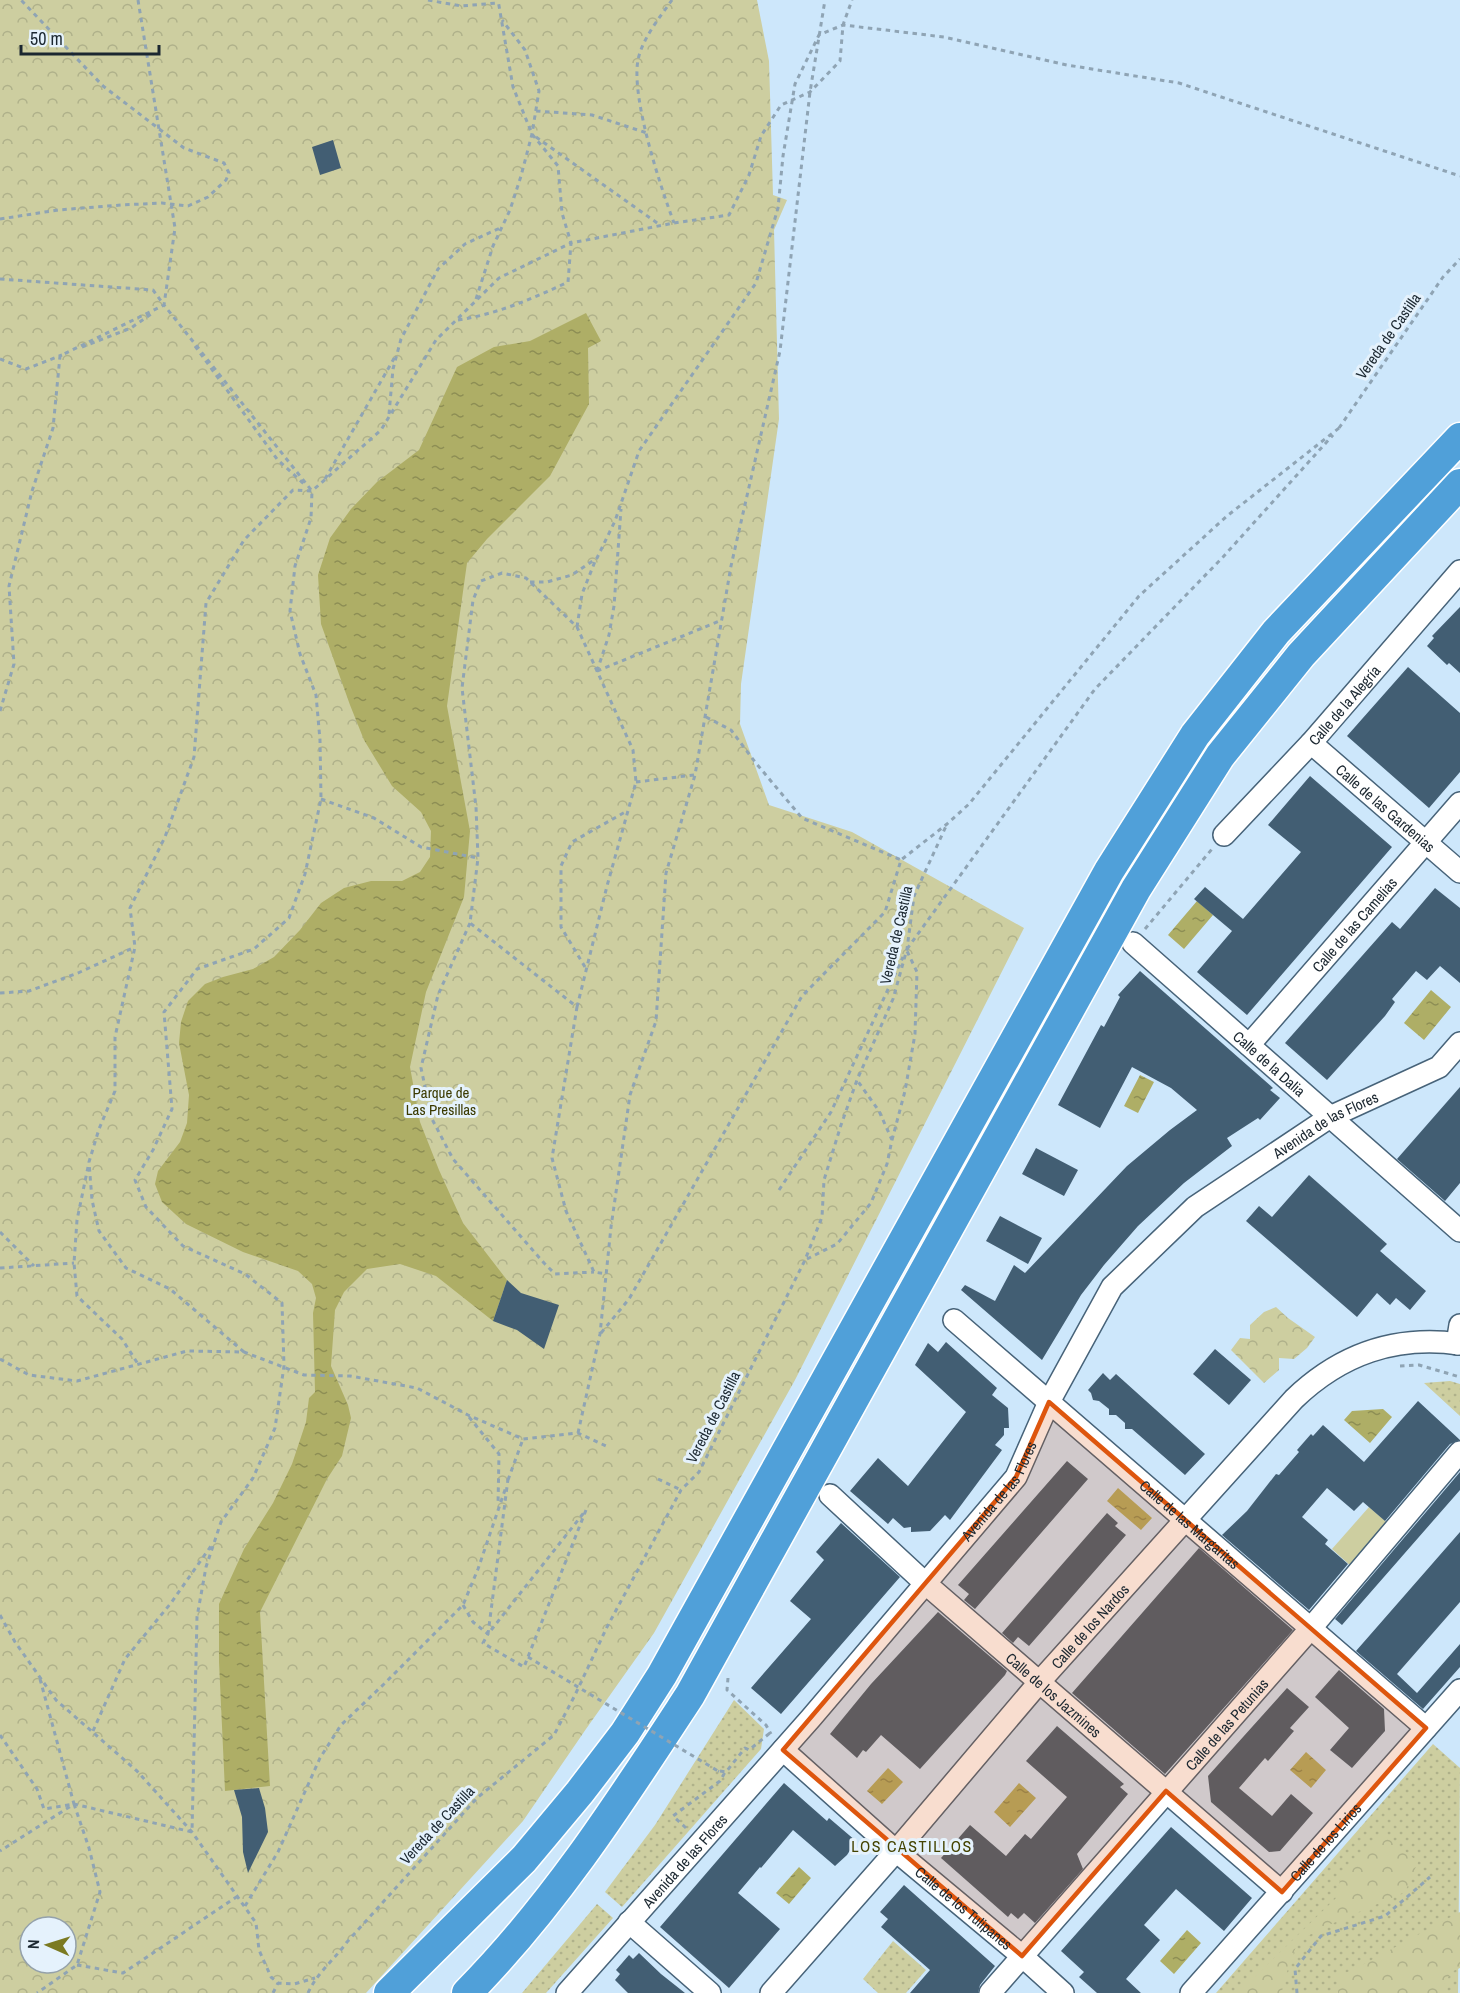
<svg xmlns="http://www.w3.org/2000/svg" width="1460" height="1993" font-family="'Archivo Narrow',sans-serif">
<defs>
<pattern id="grass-dots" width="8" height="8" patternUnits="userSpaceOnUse" patternTransform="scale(1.5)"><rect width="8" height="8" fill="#cdcea0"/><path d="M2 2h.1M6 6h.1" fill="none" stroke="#afb18a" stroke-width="1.8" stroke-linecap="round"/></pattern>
<pattern id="forest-crowns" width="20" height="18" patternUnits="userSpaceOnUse" patternTransform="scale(1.5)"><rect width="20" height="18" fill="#cdcea0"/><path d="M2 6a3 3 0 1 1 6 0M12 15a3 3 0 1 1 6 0" fill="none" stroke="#afb18a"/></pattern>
<pattern id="water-ripples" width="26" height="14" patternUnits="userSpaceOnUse" patternTransform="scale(1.5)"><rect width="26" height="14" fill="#aeae66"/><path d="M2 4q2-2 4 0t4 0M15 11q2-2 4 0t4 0" fill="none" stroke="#8d8e54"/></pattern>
</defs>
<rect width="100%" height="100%" fill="#cde7fb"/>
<path fill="url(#grass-dots)" d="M 1450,1381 L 1460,1384 L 1460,1416 L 1424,1383 Z
M 734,1700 L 764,1729 L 761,1749 L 622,1907 L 605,1892 L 655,1825 Z
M 1433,1744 L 1460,1768 L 1458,1993 L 1216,1993 Z
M 597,1904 L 613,1918 L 546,1993 L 522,1993 Z
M 893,1941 L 926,1970 L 906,1993 L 878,1993 L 863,1979 Z"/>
<path fill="url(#forest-crowns)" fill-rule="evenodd" d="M 0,0 L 757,0 L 769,61 L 773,195 L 787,200 L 774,230 L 779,419 L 741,684 L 740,724 L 769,805 L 852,832 L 1024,928 L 795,1380 L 654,1633 L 586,1729 L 523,1821 L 366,1993 L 0,1993 ZM 30,1927 L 66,1927 L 66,1963 L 30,1963 Z
M 1276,1307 L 1288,1318 L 1315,1337 L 1307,1348 L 1294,1359 L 1279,1358 L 1279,1370 L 1264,1383 L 1231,1350 L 1240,1338 L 1250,1339 L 1250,1325 L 1264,1312 Z
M 1382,1832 L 1418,1862 L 1405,1892 L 1329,1925 L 1298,1941 L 1282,1986 L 1282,1993 L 1238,1993 L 1336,1898 L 1341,1876 Z
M 1460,1912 L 1460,1968 L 1451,1972 L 1440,1993 L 1338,1993 L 1339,1975 L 1353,1970 Z"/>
<path fill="#cdcea0" d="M 1369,1507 L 1391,1526 L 1353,1568 L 1332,1549 Z"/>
<path fill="url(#water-ripples)" d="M 586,313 L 601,341 L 588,348 L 589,404 L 550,476 L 487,539 L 467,563 L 447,706 L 470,831 L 464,897 L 426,992 L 410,1067 L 420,1122 L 439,1170 L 463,1223 L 507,1280 L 493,1321 L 436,1276 L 400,1264 L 367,1269 L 344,1292 L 335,1310 L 331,1366 L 348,1405 L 351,1418 L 342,1456 L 327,1479 L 260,1612 L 270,1786 L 225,1791 L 219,1662 L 219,1604 L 244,1549 L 273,1503 L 292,1464 L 306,1422 L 309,1398 L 315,1392 L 313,1313 L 316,1298 L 312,1284 L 298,1271 L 243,1252 L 186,1224 L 162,1202 L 155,1184 L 158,1171 L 180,1142 L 187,1123 L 189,1095 L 179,1043 L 181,1022 L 188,1001 L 205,984 L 223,977 L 253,969 L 274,957 L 300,930 L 321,903 L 344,888 L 371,881 L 402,881 L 420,872 L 430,857 L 431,831 L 421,812 L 392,786 L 364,740 L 350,705 L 321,624 L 318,575 L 330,538 L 351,509 L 377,482 L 419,450 L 457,367 L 494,347 L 530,341 Z
M 1197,901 L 1213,915 L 1184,949 L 1168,935 Z
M 1431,990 L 1451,1007 L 1424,1040 L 1404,1023 Z
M 1140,1075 L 1154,1082 L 1138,1113 L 1124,1106 Z
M 1383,1409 L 1392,1417 L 1370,1443 L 1344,1420 L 1352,1411 Z
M 1118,1488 L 1152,1518 L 1141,1530 L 1107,1501 Z
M 1306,1752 L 1326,1770 L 1311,1788 L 1290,1770 Z
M 888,1768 L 903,1782 L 882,1804 L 867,1791 Z
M 1019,1783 L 1036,1798 L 1010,1827 L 994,1812 Z
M 799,1867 L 811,1878 L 789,1904 L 776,1893 Z
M 1187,1930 L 1201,1943 L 1174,1974 L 1160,1961 Z"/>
<path fill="#425e73" d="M 333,140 L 341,168 L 320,175 L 312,147 Z
M 1460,607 L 1460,673 L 1449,663 L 1447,665 L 1427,646 L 1434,638 L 1432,636 Z
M 1408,667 L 1460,713 L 1460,772 L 1429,808 L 1347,736 Z
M 1310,776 L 1392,847 L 1247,1015 L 1197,972 L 1232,931 L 1194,899 L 1205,887 L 1243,919 L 1301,852 L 1268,825 Z
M 1435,888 L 1460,908 L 1460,983 L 1440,966 L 1427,980 L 1416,971 L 1392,999 L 1395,1002 L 1385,1016 L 1327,1080 L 1285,1043 L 1392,922 L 1400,929 Z
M 1140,971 L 1273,1088 L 1270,1090 L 1280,1098 L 1260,1120 L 1258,1118 L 1227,1138 L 1232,1146 L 1184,1183 L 1138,1226 L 1104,1265 L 1081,1295 L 1042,1360 L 961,1290 L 965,1285 L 995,1301 L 1014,1265 L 1025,1273 L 1127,1166 L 1170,1130 L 1197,1110 L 1171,1088 L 1132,1067 L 1100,1128 L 1058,1105 L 1101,1025 L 1104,1027 L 1120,997 L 1118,995 Z
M 1460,1087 L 1460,1183 L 1445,1201 L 1397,1159 Z
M 1036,1148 L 1078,1170 L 1064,1196 L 1022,1174 Z
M 1309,1175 L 1387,1244 L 1380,1251 L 1426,1291 L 1410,1310 L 1396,1298 L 1390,1305 L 1377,1293 L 1357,1317 L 1246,1221 L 1259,1206 L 1272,1217 Z
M 1000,1216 L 1042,1238 L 1028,1264 L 986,1241 Z
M 507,1280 L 521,1293 L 559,1305 L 544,1349 L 517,1330 L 493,1321 Z
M 946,1342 L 997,1388 L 992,1395 L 1008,1408 L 1009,1428 L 1004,1428 L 1004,1435 L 995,1445 L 1002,1450 L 950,1520 L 945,1515 L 930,1531 L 911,1532 L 911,1527 L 904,1528 L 893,1518 L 888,1524 L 850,1491 L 878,1458 L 908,1486 L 966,1412 L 915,1365 L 928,1343 L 938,1352 Z
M 1215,1349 L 1251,1380 L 1229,1405 L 1193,1374 Z
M 1103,1373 L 1110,1380 L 1116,1374 L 1205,1454 L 1185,1475 L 1132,1429 L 1125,1429 L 1125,1423 L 1116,1415 L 1109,1415 L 1109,1409 L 1099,1401 L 1093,1400 L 1091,1393 L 1088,1390 Z
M 1418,1401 L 1460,1440 L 1450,1444 L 1385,1521 L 1363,1502 L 1354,1511 L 1327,1488 L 1302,1517 L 1328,1540 L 1325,1544 L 1348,1564 L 1309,1610 L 1222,1535 L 1247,1511 L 1276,1474 L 1279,1475 L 1299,1452 L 1297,1450 L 1311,1434 L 1313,1436 L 1323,1425 L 1364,1462 Z
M 1067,1461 L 1088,1479 L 975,1609 L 964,1600 L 969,1594 L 958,1585 Z
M 1460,1472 L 1460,1490 L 1342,1625 L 1335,1619 Z
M 1107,1513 L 1118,1523 L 1115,1526 L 1126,1535 L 1029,1646 L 1018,1637 L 1013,1643 L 1002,1633 Z
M 841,1523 L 900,1577 L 781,1714 L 751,1688 L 811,1619 L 790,1601 L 824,1560 L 816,1552 Z
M 1460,1532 L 1460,1602 L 1397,1674 L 1417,1693 L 1460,1644 L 1460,1667 L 1423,1709 L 1356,1651 Z
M 1199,1548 L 1293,1630 L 1165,1774 L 1072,1693 Z
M 938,1612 L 1007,1671 L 1005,1675 L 920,1769 L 881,1735 L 866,1752 L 863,1750 L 857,1758 L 830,1734 L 871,1684 Z
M 1339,1670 L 1384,1709 L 1385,1731 L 1352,1768 L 1330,1750 L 1349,1728 L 1315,1697 Z
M 1287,1688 L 1309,1707 L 1290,1728 L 1294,1731 L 1268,1761 L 1265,1758 L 1239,1788 L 1272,1816 L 1291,1794 L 1313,1813 L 1280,1851 L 1269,1852 L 1211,1802 L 1208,1776 Z
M 1057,1726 L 1124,1784 L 1120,1787 L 1128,1794 L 1077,1854 L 1083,1869 L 1035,1923 L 1024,1913 L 1018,1919 L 1011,1913 L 1008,1917 L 941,1858 L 970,1825 L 1006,1856 L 1025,1834 L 1031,1839 L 1067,1797 L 1026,1761 Z
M 784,1783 L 827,1821 L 829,1818 L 856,1841 L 847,1855 L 835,1866 L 793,1830 L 761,1868 L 760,1867 L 738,1893 L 780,1929 L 729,1988 L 660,1927 Z
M 259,1788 L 265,1808 L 268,1832 L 248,1873 L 243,1852 L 242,1817 L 234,1790 Z
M 1171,1827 L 1252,1898 L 1224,1931 L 1176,1889 L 1144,1925 L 1160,1940 L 1126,1979 L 1141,1993 L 1097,1993 L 1079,1977 L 1084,1972 L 1061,1951 Z
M 904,1885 L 995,1966 L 980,1985 L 978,1993 L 910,1993 L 930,1970 L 881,1927 L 888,1919 L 880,1912 Z
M 639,1953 L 661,1974 L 685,1993 L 628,1993 L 615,1980 L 620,1974 L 616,1970 L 629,1955 L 633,1959 Z"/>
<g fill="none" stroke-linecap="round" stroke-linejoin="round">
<defs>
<g id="minor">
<path id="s1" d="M 1311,743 L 1460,872"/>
<path id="s2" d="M 1224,835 L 1311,743 L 1460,571"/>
<path id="s3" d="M 1133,943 L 1460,1231"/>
<path id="s4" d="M 1249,1045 L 1460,803"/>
<path id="s5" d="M 954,1320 L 1426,1728"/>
<path d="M 1457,1344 L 1460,1325"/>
<path id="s6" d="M 830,1495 L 926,1584 L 1282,1892"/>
<path id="s7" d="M 783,1750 L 896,1851 L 1022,1956 L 1063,1993"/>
<path d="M 629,1922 L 710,1993"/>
<path id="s8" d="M 567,1993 L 811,1718 L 1016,1477 L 1049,1402 L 1112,1287 L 1195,1207 L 1330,1117 L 1439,1067 L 1460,1043"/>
<path id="s9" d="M 771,1993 L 896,1851 L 1042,1679 L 1294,1399 C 1341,1354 1395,1335 1460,1344"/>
<path id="s10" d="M 990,1993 L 1311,1628 L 1460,1452"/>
<path id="s11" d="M 1191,1993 L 1460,1690"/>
</g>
<path id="highway" d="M 389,1993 L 524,1859 L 580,1792 L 625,1733 L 662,1675 L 1109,871 L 1195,735 L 1276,632 L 1460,438
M 467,1993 C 555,1904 622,1799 690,1695 L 1136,889 L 1220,756 L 1301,655 L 1460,484"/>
</defs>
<use href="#minor" stroke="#476379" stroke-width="24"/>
<use href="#highway" stroke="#fff" stroke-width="33"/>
<path stroke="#8fa4b4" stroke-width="3" stroke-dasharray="4.5 4.5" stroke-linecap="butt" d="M 138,0 L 175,228 L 164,305
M 428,0 L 461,6 L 498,3
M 672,0 C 660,17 642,39 638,60 C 631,98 660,185 674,223
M 536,111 L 592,115 L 647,133
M 536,137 L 660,225
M 0,219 L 58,210 L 121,205 L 162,203 L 188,206 L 208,197 L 226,180 L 229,173 L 224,163 L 184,148 L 103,86 L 21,0
M 0,279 L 153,290 L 164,305
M 476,299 L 493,246 L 510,210 L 521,176 L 532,134 L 539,91 L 525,50 L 502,20
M 458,320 C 497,314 532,299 568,282 L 571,243 L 674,223 L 729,215 L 749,175 L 761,136 L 781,105 L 810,92 L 840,61 L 843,25 L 852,0
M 195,346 L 277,459 L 304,484
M 82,347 L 131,328 L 154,312
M 0,359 L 26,369 L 62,355
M 389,414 L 393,369 L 401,339 L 438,269 L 465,244 L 500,228
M 1339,428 L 1443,277 L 1460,259
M 325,479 L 396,355
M 530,582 L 547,582 L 572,575 L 597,558 L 615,521 L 639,451 L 756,283 L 778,208 L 783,156 L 795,84 L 819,35 L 843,25 L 944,37 L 1067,65 L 1179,83 L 1460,176
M 577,627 L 582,594 L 596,559
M 597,671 L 609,635 L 614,606 L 621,509
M 597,671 L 722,620
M 0,711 L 14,664 L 9,586 L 32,491 L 53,428 L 60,356 L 164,305 L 312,491 L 311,518 L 295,566 L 290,611 L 300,654 L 316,695 L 320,740 L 321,799 L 305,874 L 289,918 L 254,949 L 197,969 L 164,1012 L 172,1109 L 153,1150 L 135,1180 L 146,1207 L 183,1246 L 245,1274 L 282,1303 L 284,1366 L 275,1428 L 253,1478 L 221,1522 L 206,1567 L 197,1617 L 192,1832 L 74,1804 L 0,1851
M 706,717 L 731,730 L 755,762 L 802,818 L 901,860
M 636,782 L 694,775
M 321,799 L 374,818 L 421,847 L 478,858
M 470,923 L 438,995 L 421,1068 L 432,1119 L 453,1159 L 544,1263 L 555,1274 L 594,1272
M 1145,929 L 1212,849
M 907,949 L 1095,689 L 1223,557 L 1333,435
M 585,967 L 561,927 L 561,866 L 572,842 L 627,811
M 0,993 L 29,991 L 78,973 L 135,947
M 577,1007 L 607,886 L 636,782 L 633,750 L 577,627 L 526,578 L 502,573 L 481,581 L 473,600 L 462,688 L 476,807 L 478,858 L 470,923 L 577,1007 L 552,1158 L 566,1211 L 594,1272 L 606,1274
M 892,1140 L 905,1091 L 915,1034 L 917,972 L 907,951
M 88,1167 L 77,1220 L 74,1263 L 77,1296 L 122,1339 L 138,1364
M 779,1190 L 831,1112 L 903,957
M 0,1232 L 34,1266
M 807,1259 L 837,1244 L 871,1203 L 887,1164 L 892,1140 L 879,1111 L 857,1080
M 0,1268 L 74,1263
M 601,1333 L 629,1299 L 802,996 L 885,912 L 901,860 L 947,824 L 969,804 L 1139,596 L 1227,516 L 1339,428
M 244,1352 L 170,1289 L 126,1268 L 99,1231 L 92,1200 L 89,1162 L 99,1129 L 115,1091 L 115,1037 L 135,947 L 130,908 L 165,837 L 194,757 L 206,603 L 244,540 L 293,490 L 312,491 L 381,430 L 436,340 L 499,278 L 571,243 L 562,213 L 558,166 L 532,134 L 513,87 L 498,0
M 0,1359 L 29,1375 L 77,1381 L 187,1351 L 244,1352 L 304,1375 L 350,1376 L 417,1388 L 468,1415 L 523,1439 L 578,1433 L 606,1446
M 1400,1366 L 1419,1365 L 1460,1377
M 469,1417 L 499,1454 L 498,1505
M 578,1433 L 600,1334 L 611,1227 L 630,1095 L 656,1021 L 666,873 L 695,775 L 731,566 L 780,351 L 810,92 L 825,0
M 658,1479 L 681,1490
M 508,1480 L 523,1439
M 463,1605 L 473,1622 L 488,1634 L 483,1643 L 524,1667 L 586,1510 L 488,1634 L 508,1479
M 0,1615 L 15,1642 L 56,1700 L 137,1771 L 192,1832 L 256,1923 L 259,1950 L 271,1977 L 278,1983 L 294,1984 L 315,1978
M 728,1678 L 727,1690 L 766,1725 L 771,1734
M 40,1679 L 74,1804
M 93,1731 L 125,1659 L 171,1603 L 211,1546
M 0,1735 L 37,1789 L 44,1809 L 74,1804 L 89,1848 L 100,1892 L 77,1965 L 37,1993
M 720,1771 L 726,1772 L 745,1748 L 749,1750 L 770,1733
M 686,1828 L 673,1816 L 720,1781 L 724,1774 L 718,1771
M 245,1906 L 278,1852 L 320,1758 L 341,1725 L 384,1684 L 463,1605 L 478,1569 L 506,1487
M 77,1965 L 123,1973 L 238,1896
M 273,1993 L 278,1983
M 308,1993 C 317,1973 334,1960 347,1942 L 477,1798 L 554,1735 L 575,1695 L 607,1627 L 681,1490 L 699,1472 L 805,1260 L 822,1217 L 824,1180 L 841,1125 L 857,1080 L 893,999 L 907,949 L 914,896 L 947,824
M 1297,1993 L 1295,1969 L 1321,1936 L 1385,1916 L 1430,1877"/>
<use href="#minor" stroke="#fff" stroke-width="21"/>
<use href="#highway" stroke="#50a0d9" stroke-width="30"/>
<path stroke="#8fa4b4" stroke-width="3" stroke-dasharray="4.5 4.5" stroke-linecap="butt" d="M 528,1657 L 718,1771"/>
</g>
<path fill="#de560e" fill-opacity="0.2" stroke="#de560e" stroke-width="4.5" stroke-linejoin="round" d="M 1049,1402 L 1426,1728 L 1282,1892 L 1166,1791 L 1022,1956 L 783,1750 L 1016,1477 Z"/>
<g text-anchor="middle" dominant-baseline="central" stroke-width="6" stroke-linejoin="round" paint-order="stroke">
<g font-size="15" fill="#1b2730" stroke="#e5f2fc">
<text transform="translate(1388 336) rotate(-55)">Vereda de Castilla</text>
<text stroke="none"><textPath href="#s2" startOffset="177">Calle de la Alegría</textPath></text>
<text stroke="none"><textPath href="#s1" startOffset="99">Calle de las Gardenias</textPath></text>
<text stroke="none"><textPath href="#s4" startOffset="160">Calle de las Camelias</textPath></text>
<text transform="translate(896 935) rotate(-77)">Vereda de Castilla</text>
<text stroke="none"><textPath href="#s3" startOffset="182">Calle de la Dalia</textPath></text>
<text stroke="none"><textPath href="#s8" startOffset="1167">Avenida de las Flores</textPath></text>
<text transform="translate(713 1417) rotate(-63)">Vereda de Castilla</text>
<text stroke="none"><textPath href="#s8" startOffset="663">Avenida de las Flores</textPath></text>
<text stroke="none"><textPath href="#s5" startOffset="312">Calle de las Margaritas</textPath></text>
<text stroke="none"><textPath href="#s9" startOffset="486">Calle de los Nardos</textPath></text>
<text stroke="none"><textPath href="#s6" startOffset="300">Calle de los Jazmines</textPath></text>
<text stroke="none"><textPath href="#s10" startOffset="358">Calle de las Petunias</textPath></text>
<text transform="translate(437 1825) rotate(-47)">Vereda de Castilla</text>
<text stroke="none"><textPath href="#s11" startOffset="202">Calle de los Lirios</textPath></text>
<text stroke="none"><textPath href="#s8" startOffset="177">Avenida de las Flores</textPath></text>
<text stroke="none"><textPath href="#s7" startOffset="240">Calle de los Tulipanes</textPath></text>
</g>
<g font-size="15" fill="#3b3a00" stroke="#e5f2fc">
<text x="441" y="1092">Parque de<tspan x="441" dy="17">Las Presillas</tspan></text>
</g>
<g font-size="16" letter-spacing="1.5" fill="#444301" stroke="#e5f2fc">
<text x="912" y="1846">LOS CASTILLOS</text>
</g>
</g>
<g transform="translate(48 1945) rotate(273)"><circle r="28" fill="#e5f2fc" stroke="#94a1aa" stroke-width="1.5"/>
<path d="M0-4.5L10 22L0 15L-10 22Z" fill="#7b7a21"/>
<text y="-9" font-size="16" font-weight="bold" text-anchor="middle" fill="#1b2730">N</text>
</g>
<path d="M21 45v9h138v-9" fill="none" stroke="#1b2730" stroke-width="3"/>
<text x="30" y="45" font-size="18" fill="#1b2730" stroke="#e5f2fc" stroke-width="4.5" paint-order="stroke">50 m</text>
</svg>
